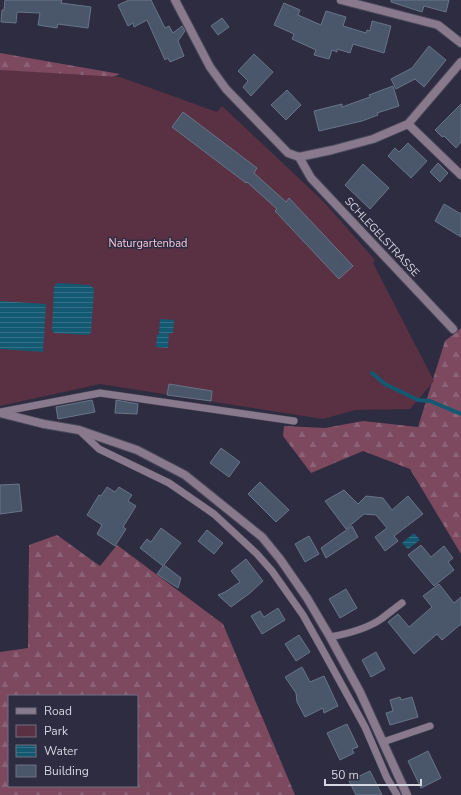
<svg xmlns="http://www.w3.org/2000/svg" width="461" height="795" font-family="'Nunito Sans',sans-serif">
<defs>
<pattern id="forest-firs" width="22" height="20" patternUnits="userSpaceOnUse"><rect width="22" height="20" fill="#7c495f"/><path d="M5 1l3.5 6h-7zM16 11l3.5 6h-7z" fill="#8e6276"/></pattern>
<pattern id="water-rules" width="6" height="5" patternUnits="userSpaceOnUse"><rect width="6" height="5" fill="#145972"/><path d="M0 2.5h6" fill="none" stroke="#357086"/></pattern>
</defs>
<rect width="100%" height="100%" fill="#2e2c40"/>
<path fill="url(#forest-firs)" fill-rule="evenodd" d="M 0,53 L 120,74 L 0,127 Z
M 461,328 L 461,554 L 410,469 L 363,451 L 311,473 L 283,436 L 284,426 L 325,428 L 363,421 L 418,427 L 445,341 Z
M 57,535 L 100,566 L 117,545 L 223,624 L 295,795 L 0,795 L 0,652 L 28,648 L 29,545 ZM 9,696 L 137,696 L 137,786 L 9,786 Z"/>
<path fill="#593143" d="M 0,70 L 120,77 L 217,112 L 222,106 L 324,202 L 375,260 L 373,263 L 434,381 L 410,409 L 355,410 L 323,419 L 100,384 L 0,406 Z"/>
<path fill="url(#water-rules)" d="M 57,283 L 90,285 L 94,289 L 91,332 L 88,335 L 54,333 L 52,330 L 54,287 Z
M 0,301 L 46,304 L 43,352 L 0,349 Z
M 160,319 L 174,320 L 173,333 L 169,333 L 168,348 L 156,347 L 157,335 L 159,335 Z
M 414,533 L 420,540 L 408,549 L 402,543 Z"/>
<g fill="none" stroke-linecap="round" stroke-linejoin="round">
<path stroke="#145972" stroke-width="4" d="M 372,373 L 385,384 L 418,400 L 430,401 L 461,414"/>
</g>
<path fill="#4a576a" stroke="#687589" d="M 5,0 L 62,0 L 61,3 L 91,7 L 88,28 L 58,24 L 57,28 L 38,25 L 40,13 L 17,12 L 16,23 L 1,22 L 2,10 L 4,10 Z
M 129,0 L 151,0 L 165,28 L 169,26 L 173,33 L 182,26 L 185,31 L 178,41 L 184,56 L 170,62 L 168,58 L 165,60 L 147,20 L 134,27 L 133,23 L 128,26 L 118,5 Z
M 391,0 L 449,0 L 446,12 L 424,6 L 422,12 L 391,2 Z
M 284,3 L 300,10 L 298,15 L 321,25 L 326,11 L 346,17 L 343,26 L 366,33 L 367,30 L 370,31 L 372,21 L 391,26 L 384,53 L 353,44 L 350,53 L 337,49 L 337,52 L 332,50 L 329,59 L 314,55 L 316,50 L 292,39 L 294,34 L 274,25 Z
M 222,18 L 229,27 L 218,35 L 211,26 Z
M 429,46 L 446,60 L 424,87 L 415,79 L 396,89 L 391,79 L 412,68 Z
M 254,54 L 273,72 L 251,96 L 243,87 L 248,81 L 238,71 Z
M 393,86 L 399,106 L 377,113 L 378,115 L 362,121 L 319,131 L 314,111 L 342,104 L 342,107 L 370,97 L 369,95 Z
M 287,90 L 301,105 L 286,120 L 271,105 Z
M 461,104 L 461,142 L 456,148 L 444,136 L 442,137 L 435,130 Z
M 183,112 L 257,168 L 254,173 L 286,202 L 289,198 L 353,266 L 339,279 L 275,211 L 277,209 L 247,182 L 246,183 L 172,127 Z
M 408,143 L 427,161 L 411,178 L 388,156 L 395,148 L 399,152 Z
M 438,163 L 448,173 L 440,182 L 430,172 Z
M 363,164 L 389,188 L 370,209 L 345,185 Z
M 444,204 L 461,214 L 461,237 L 435,221 Z
M 169,384 L 212,391 L 211,401 L 167,395 Z
M 92,400 L 95,412 L 58,419 L 56,407 Z
M 116,400 L 138,404 L 137,414 L 115,413 Z
M 221,448 L 240,462 L 229,477 L 210,463 Z
M 260,482 L 289,510 L 276,522 L 248,494 Z
M 19,484 L 22,511 L 0,514 L 0,485 Z
M 107,487 L 115,492 L 119,487 L 132,495 L 128,501 L 136,506 L 123,527 L 126,529 L 115,546 L 97,534 L 102,525 L 87,515 L 99,495 L 101,496 Z
M 344,490 L 358,504 L 366,496 L 383,498 L 392,510 L 408,496 L 423,514 L 394,536 L 398,541 L 385,551 L 375,537 L 387,528 L 376,515 L 364,514 L 346,529 L 325,501 Z
M 352,526 L 358,537 L 326,558 L 321,548 Z
M 161,528 L 181,543 L 164,565 L 181,578 L 178,588 L 157,574 L 163,566 L 140,548 L 147,539 L 151,542 Z
M 207,530 L 223,543 L 214,554 L 198,541 Z
M 309,536 L 319,554 L 305,562 L 295,544 Z
M 421,545 L 431,557 L 444,546 L 453,558 L 448,562 L 454,570 L 434,586 L 408,555 Z
M 246,559 L 263,581 L 250,593 L 231,607 L 218,595 L 225,592 L 240,582 L 231,571 Z
M 439,584 L 454,603 L 461,597 L 461,624 L 442,640 L 437,634 L 414,654 L 388,622 L 398,614 L 409,627 L 432,607 L 423,596 Z
M 346,589 L 357,608 L 340,618 L 329,599 Z
M 278,608 L 285,620 L 262,634 L 251,616 L 260,611 L 264,617 Z
M 299,635 L 310,652 L 296,661 L 285,644 Z
M 376,652 L 385,669 L 371,677 L 362,660 Z
M 302,667 L 310,682 L 324,676 L 338,706 L 324,713 L 323,708 L 305,717 L 297,702 L 296,693 L 285,677 Z
M 400,697 L 401,700 L 412,697 L 418,717 L 390,725 L 386,713 L 393,711 L 390,700 Z
M 347,724 L 358,747 L 352,749 L 354,753 L 340,760 L 327,733 Z
M 428,751 L 441,778 L 421,788 L 408,761 Z
M 370,771 L 382,795 L 356,795 L 349,781 Z"/>
<g fill="none" stroke-linecap="round" stroke-linejoin="round">
<defs>
<path id="lane" d="M 0,412 L 100,393 L 294,421
M 79,430 L 99,449 L 169,483 L 214,514 L 257,554 L 272,571 L 303,615 L 321,647 L 365,727 L 387,778 L 397,795
M 330,637 C 346,634 367,629 381,619 C 388,614 395,608 402,603
M 383,742 L 430,726"/>
<path id="street" d="M 175,0 L 210,67 L 226,89 L 288,153 L 299,157 L 332,150 L 373,139 L 408,124 L 461,62
M 341,0 L 438,25 L 461,43
M 408,124 L 461,175
M 299,157 L 311,178 L 453,329
M 0,413 L 44,424 L 79,430 L 137,450 L 185,475 L 262,537 L 280,559 L 307,598 L 330,637 L 360,692 L 407,795"/>
</defs>
<use href="#lane" stroke="#49475a" stroke-width="8"/>
<use href="#street" stroke="#49475a" stroke-width="10"/>
<use href="#lane" stroke="#89798c" stroke-width="7"/>
<use href="#street" stroke="#89798c" stroke-width="8"/>
</g>
<g text-anchor="middle" dominant-baseline="central" stroke-width="3" stroke-linejoin="round" paint-order="stroke">
<g font-size="11" fill="#d6d5e2" stroke="#2e2c40">
<text transform="translate(382 237) rotate(47)">SCHLEGELSTRASSE</text>
</g>
<g font-size="11" fill="#f8c5d9" stroke="#2e2c40">
<text x="148" y="243">Naturgartenbad</text>
</g>
</g>
<rect x="8" y="695" width="130" height="92" fill="#2e2c40" stroke="#717081"/>
<rect x="16" y="708" width="20" height="6" fill="#89798c" stroke="#717081"/>
<text x="44" y="715" font-size="12" fill="#d6d5e2">Road</text>
<rect x="16" y="725" width="20" height="12" fill="#593143" stroke="#717081"/>
<text x="44" y="735" font-size="12" fill="#d6d5e2">Park</text>
<rect x="16" y="745" width="20" height="12" fill="url(#water-rules)" stroke="#717081"/>
<text x="44" y="755" font-size="12" fill="#d6d5e2">Water</text>
<rect x="16" y="765" width="20" height="12" fill="#4a576a" stroke="#717081"/>
<text x="44" y="775" font-size="12" fill="#d6d5e2">Building</text>
<path d="M325 779v6h96v-6" fill="none" stroke="#d6d5e2" stroke-width="2"/>
<text x="331" y="779" font-size="12" fill="#d6d5e2" stroke="#2e2c40" stroke-width="3" paint-order="stroke">50 m</text>
</svg>
